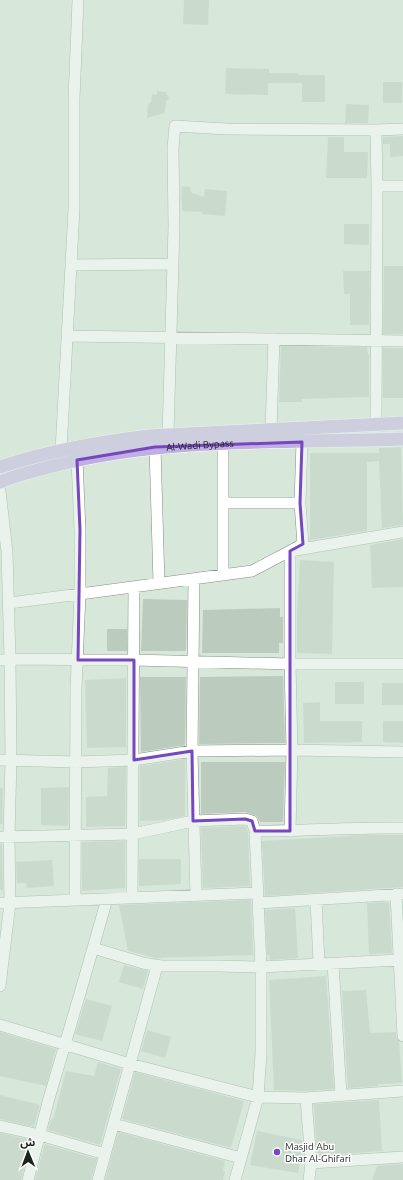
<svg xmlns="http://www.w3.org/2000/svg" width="403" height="1180" font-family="Ubuntu,'Noto Sans Arabic',sans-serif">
<rect width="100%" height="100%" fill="#d7e8db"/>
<path fill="#bbccbf" d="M 184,0 L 209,0 L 208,25 L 183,24 Z
M 226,68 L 269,69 L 269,73 L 298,73 L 298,75 L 325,75 L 325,102 L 302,102 L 302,83 L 268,83 L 268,95 L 225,94 Z
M 383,82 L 402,82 L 402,103 L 383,103 Z
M 157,91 L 166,92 L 169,99 L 166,101 L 165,113 L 147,118 L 148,104 L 151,102 L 152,94 L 157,95 Z
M 346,104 L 369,105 L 368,123 L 345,123 Z
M 403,136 L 403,156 L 390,157 L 390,144 L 383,144 L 383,137 Z
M 328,137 L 344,137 L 344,152 L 368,152 L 367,178 L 326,178 Z
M 182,186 L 190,187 L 192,193 L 204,197 L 205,189 L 227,191 L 225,216 L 202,214 L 203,212 L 182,211 L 182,201 L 181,201 Z
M 344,224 L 369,224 L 369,245 L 344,244 Z
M 384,266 L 403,266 L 403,334 L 383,334 Z
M 343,271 L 370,271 L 369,325 L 350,325 L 350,294 L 344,294 Z
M 281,346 L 367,347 L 368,354 L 369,354 L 369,397 L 302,399 L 302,402 L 279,402 Z
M 383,348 L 403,348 L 403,398 L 383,398 Z
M 401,447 L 403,525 L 382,528 L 379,461 L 367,462 L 367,531 L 310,540 L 310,453 L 379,453 L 379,448 Z
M 403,539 L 403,587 L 372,588 L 370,545 Z
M 300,560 L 334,562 L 332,654 L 297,653 L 297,614 Z
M 143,599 L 187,600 L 186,651 L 141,651 Z
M 280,608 L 280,617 L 283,617 L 283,643 L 279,643 L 279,653 L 202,653 L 203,610 Z
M 107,629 L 127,629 L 127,651 L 107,651 Z
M 283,676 L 285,743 L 199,744 L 200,677 Z
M 140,677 L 186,677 L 185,745 L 141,752 Z
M 126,678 L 126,747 L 87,748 L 85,680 Z
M 335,682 L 364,682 L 364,704 L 335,704 Z
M 382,683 L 403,683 L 403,705 L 382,705 Z
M 320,702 L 320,721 L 362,721 L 362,742 L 304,743 L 303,703 Z
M 383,721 L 403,721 L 403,743 L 383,742 Z
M 185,759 L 185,816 L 164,820 L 140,821 L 140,766 Z
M 201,762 L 285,762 L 283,822 L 260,822 L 257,816 L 245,812 L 201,814 Z
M 126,767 L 125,826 L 86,827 L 86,797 L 107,796 L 108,768 Z
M 69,787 L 68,826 L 41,825 L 41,788 Z
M 0,788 L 3,788 L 2,824 L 0,824 Z
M 244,826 L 246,827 L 248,832 L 250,886 L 203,888 L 201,828 Z
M 365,835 L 403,835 L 403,887 L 265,896 L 262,841 Z
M 125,841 L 125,888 L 82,891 L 82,842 Z
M 0,844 L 2,844 L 3,890 L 0,890 Z
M 139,859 L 181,859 L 181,884 L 139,886 Z
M 52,860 L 54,886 L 27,888 L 26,883 L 17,883 L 16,862 Z
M 251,900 L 253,955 L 155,958 L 128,951 L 119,905 Z
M 389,902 L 392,953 L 369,954 L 367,903 Z
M 295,908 L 298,958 L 270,960 L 269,955 L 267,955 L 265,910 Z
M 124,965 L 148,971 L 143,989 L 119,982 Z
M 326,976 L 334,1089 L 306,1091 L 274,1090 L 269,980 Z
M 366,990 L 370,1033 L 396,1032 L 397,1039 L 399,1041 L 402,1083 L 378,1084 L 378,1086 L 348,1088 L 342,991 Z
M 86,999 L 112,1006 L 102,1041 L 75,1034 Z
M 147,1030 L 171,1037 L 165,1058 L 141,1051 Z
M 0,1032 L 56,1049 L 46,1086 L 0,1076 Z
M 98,1062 L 121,1069 L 100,1145 L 48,1130 L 51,1119 L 53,1120 L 66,1071 L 94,1076 Z
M 135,1072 L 244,1101 L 231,1148 L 122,1119 Z
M 0,1095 L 40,1105 L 34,1127 L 0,1119 Z
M 379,1100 L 382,1151 L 317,1156 L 314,1104 Z
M 257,1131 L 302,1140 L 303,1147 L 298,1173 L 250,1165 Z
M 118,1132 L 225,1161 L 223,1171 L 225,1171 L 223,1180 L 105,1180 Z
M 0,1133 L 31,1140 L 21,1180 L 0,1180 Z
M 45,1144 L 97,1159 L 91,1180 L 35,1180 Z
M 403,1164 L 403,1180 L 372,1180 L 377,1166 Z"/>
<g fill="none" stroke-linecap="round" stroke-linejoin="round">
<defs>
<path id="minor" d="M 377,186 L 403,186
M 71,265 L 173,264
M 67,336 L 403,341
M 376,425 L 377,186 L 376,130
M 271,430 L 274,339
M 168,435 L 174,227 L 173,148 L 175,126 L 227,129 L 376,130 L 403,129
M 155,447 L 159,583
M 61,451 L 74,209 L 74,99 L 78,0
M 0,491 L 7,552 L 10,659 L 134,660 L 290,664 L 403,664
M 223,503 L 300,503
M 223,575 L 223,444
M 194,579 L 192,751 L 196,895
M 9,603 L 80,594 L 252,571 L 290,551 L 403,532
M 0,660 L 10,659 L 11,760 L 9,836 L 10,903 L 0,986
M 0,760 L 76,762 L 134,760 L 192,751 L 292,750 L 403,752
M 290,831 L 292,750 L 290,664 L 290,551 L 303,544 L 300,503 L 302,442
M 0,837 L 133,834 L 193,821 L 245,819 L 252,821 L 255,831
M 396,894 L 403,1036
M 132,898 L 134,587
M 75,900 L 76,688 L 80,594 L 80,530 L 77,460
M 316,900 L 319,963
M 0,903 L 258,893
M 259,903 L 403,894
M 93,948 L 143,963 L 161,966 L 218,966 L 261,967 L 399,960
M 333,963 L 341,1095
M 0,1025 L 130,1064 L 258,1097 L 306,1098 L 311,1163 L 309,1180
M 306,1098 L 403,1091
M 114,1124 L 241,1158
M 0,1126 L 40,1135 L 105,1154
M 311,1163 L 403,1157
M 28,1180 L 48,1102 L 83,983 L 107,899
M 98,1180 L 157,966
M 235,1180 L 258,1097 L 261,1053 L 261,967 L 255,831 C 305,831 354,827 403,828"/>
<g id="major">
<path d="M 0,467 C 48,451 99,442 149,436 L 403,423"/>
<path id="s1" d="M 0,482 C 19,474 41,469 61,464 C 171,437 290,443 403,439"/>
</g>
</defs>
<use href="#minor" stroke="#809083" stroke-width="12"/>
<use href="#major" stroke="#fff" stroke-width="14"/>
<use href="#minor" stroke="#fff" stroke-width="11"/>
<use href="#major" stroke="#c0afe2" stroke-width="13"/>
</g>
<path d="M0 0H403V1180H0ZM 302,442 L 300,503 L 303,544 L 290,551 L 290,831 L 255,831 L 252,821 L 245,819 L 193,821 L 192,751 L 134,760 L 134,660 L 78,660 L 80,530 L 77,460 L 155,447 Z" fill="#d7e8db" fill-opacity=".55" fill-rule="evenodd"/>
<path fill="none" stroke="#7647be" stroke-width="3" stroke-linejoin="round" d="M 302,442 L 300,503 L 303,544 L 290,551 L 290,831 L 255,831 L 252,821 L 245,819 L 193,821 L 192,751 L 134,760 L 134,660 L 78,660 L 80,530 L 77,460 L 155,447 Z"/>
<circle fill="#7647be" stroke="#fff" stroke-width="1.5" cx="277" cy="1152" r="4"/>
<g text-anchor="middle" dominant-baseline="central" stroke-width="3" stroke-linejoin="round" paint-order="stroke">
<g font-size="10" fill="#1c221e" stroke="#fff">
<text stroke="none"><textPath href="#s1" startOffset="204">Al-Wadi Bypass</textPath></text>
</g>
<g font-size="10" fill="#1c221e" stroke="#fff" text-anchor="start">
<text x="285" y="1146">Masjid Abu<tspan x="285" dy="12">Dhar Al-Ghifari</tspan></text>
</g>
</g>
<g transform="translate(28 1152) rotate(359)" stroke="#ffffff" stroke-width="3" paint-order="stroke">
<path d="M0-3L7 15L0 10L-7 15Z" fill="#1c221e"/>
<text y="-6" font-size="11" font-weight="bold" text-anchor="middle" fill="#1c221e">ش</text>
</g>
</svg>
